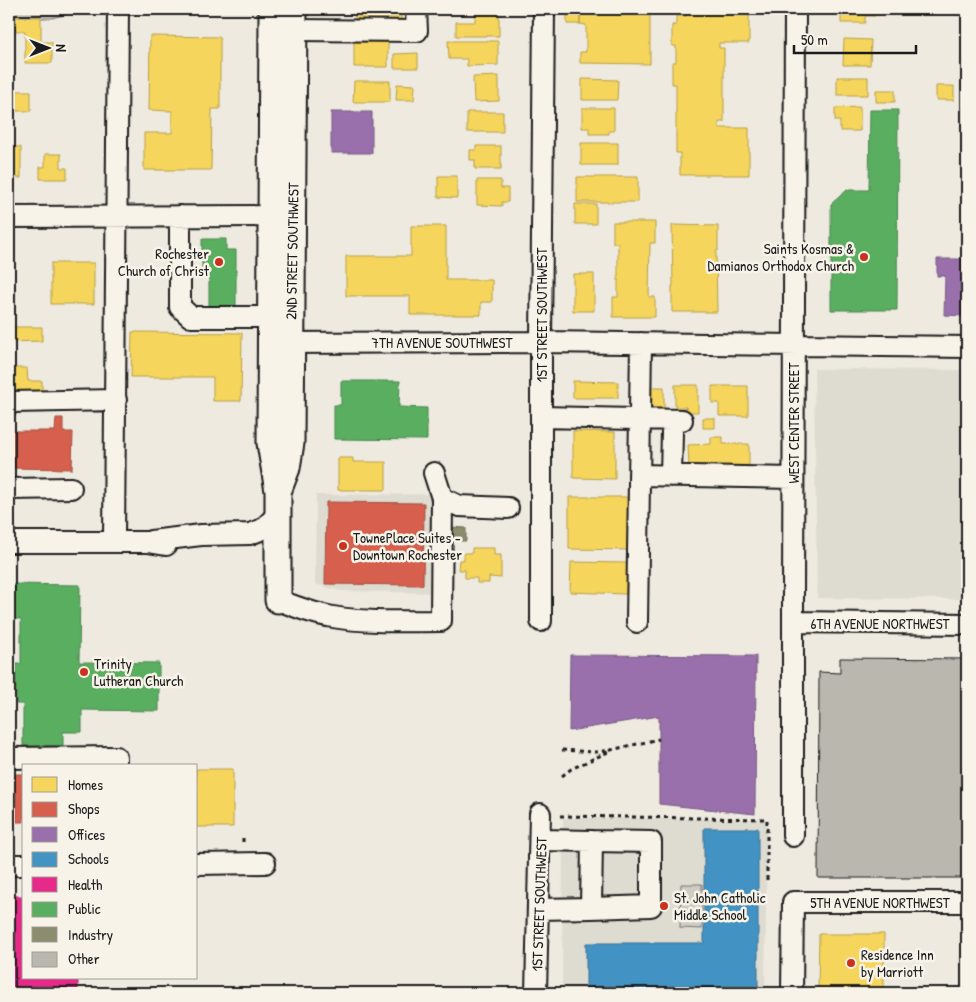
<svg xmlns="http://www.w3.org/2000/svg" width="976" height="1002" font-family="'Patrick Hand',sans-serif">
<rect width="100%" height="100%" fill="#eeeae0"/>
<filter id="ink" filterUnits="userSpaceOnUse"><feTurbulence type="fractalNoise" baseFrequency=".02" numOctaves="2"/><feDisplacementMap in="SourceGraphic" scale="10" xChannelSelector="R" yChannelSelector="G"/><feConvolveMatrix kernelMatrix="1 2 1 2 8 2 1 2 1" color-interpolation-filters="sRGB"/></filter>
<g filter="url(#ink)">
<path fill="#dedbd1" d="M 814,369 L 967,370 L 967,599 L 817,598 Z
M 442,494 L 441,593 L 340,591 L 315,584 L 316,495 Z
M 563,818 L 767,819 L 765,993 L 562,993 Z"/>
<path fill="#cfccc3" stroke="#767470" d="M 9,9 L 77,9 L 75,12 L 52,18 L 30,18 L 12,31 L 9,31 Z
M 681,884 L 702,884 L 702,929 L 680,928 Z"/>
<path fill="#f6d55c" stroke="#b59e49" d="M 355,9 L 401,9 L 401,25 L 355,25 Z
M 686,9 L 749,9 L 749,43 L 719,43 L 719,48 L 724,48 L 724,122 L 719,122 L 719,128 L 749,128 L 749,175 L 680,175 L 680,153 L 676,153 L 676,84 L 672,84 L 672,62 L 676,62 L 676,46 L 672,46 L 672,25 L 676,25 L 676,16 L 686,16 Z
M 841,9 L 875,9 L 875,16 L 865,16 L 865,23 L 841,23 Z
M 933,9 L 951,9 L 951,13 L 933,13 Z
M 475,12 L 499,12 L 499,36 L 456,36 L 456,22 L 475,22 Z
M 567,12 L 580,12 L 580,24 L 567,24 Z
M 580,12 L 650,13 L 650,64 L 580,63 L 580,52 L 586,52 L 586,25 L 580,24 Z
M 15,17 L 41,17 L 41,42 L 52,42 L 52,63 L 25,63 L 25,31 L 15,31 Z
M 150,36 L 220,37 L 220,109 L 212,109 L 211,170 L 144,170 L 144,133 L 172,133 L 172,111 L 149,110 Z
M 844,39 L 871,40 L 870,65 L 843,65 Z
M 448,41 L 498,41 L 498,65 L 467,66 L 467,59 L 449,59 Z
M 354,42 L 388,42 L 388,67 L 354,67 Z
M 418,53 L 418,68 L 394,68 L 394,54 Z
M 499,76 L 499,101 L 474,102 L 473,77 Z
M 837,77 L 868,77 L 868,95 L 837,95 Z
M 582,79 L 618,80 L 617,100 L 582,100 Z
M 354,81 L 390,81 L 390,102 L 353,102 Z
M 397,84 L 415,85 L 414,100 L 396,100 Z
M 936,86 L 954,86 L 954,100 L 936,100 Z
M 876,90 L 895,90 L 895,102 L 876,102 Z
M 9,91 L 31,91 L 31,111 L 9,111 Z
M 860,107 L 860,131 L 840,131 L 840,121 L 835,121 L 835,108 Z
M 582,108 L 614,108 L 614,131 L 609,131 L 609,134 L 589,134 L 589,128 L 582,128 Z
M 964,109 L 967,109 L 967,124 L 964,124 Z
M 467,112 L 503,112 L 503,132 L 467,132 Z
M 581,143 L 618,143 L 618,165 L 581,165 Z
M 476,146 L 501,146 L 501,169 L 475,169 L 475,160 L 470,160 L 470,150 L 476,150 Z
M 9,147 L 21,147 L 21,178 L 9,178 Z
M 45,154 L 61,154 L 61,168 L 67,168 L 67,179 L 40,179 L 40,167 L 45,167 Z
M 438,176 L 457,176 L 457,198 L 438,197 Z
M 577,177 L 638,177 L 638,202 L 577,202 Z
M 477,180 L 501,180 L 501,188 L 508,188 L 508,202 L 502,202 L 502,206 L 477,205 Z
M 575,204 L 596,204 L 596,224 L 575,224 Z
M 613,222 L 655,222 L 655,243 L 650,243 L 649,297 L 655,297 L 655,317 L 613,317 L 613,297 L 618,297 L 618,243 L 613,243 Z
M 672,225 L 718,226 L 718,251 L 716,251 L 717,312 L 672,312 L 672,286 L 673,286 Z
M 411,226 L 446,226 L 446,280 L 492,280 L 492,302 L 481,302 L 481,315 L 410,315 L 410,296 L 346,296 L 346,256 L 411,256 Z
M 51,263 L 94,263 L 94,304 L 51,304 Z
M 573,274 L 594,274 L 594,311 L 573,311 Z
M 9,327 L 42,327 L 42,341 L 9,342 Z
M 132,332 L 242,333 L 241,401 L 213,401 L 213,377 L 131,377 Z
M 11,368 L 27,368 L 28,381 L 42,381 L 42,392 L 11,393 Z
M 573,381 L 618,382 L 618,398 L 573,398 Z
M 675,385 L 698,385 L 698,412 L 686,412 L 686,407 L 675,407 Z
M 712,386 L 748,386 L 748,416 L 719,416 L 719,403 L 712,403 Z
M 649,387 L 664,387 L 664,412 L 649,412 Z
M 703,418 L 715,418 L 715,428 L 703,428 Z
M 573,431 L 615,432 L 615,479 L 573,478 Z
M 711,437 L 723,437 L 723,444 L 749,444 L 749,468 L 689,468 L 688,445 L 711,444 Z
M 338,458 L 353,458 L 353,462 L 386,462 L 386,490 L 338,490 Z
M 569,497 L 631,497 L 631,550 L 569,549 Z
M 472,548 L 494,548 L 494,555 L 501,555 L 501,578 L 489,577 L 489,583 L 477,583 L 477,578 L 465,578 L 465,570 L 458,570 L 459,560 L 464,560 L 464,553 L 472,553 Z
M 571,562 L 627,563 L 626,594 L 570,592 Z
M 196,769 L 233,769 L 233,827 L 196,827 Z
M 819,934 L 884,934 L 884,992 L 818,993 Z"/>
<path fill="#d6604d" stroke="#9e4c3e" d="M 56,418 L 63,418 L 63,432 L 73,432 L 72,469 L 9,468 L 9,431 L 55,431 Z
M 326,502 L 424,503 L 423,585 L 325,584 Z
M 9,774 L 24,774 L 24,822 L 10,822 Z"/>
<path fill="#9970ab" stroke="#745780" d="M 331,112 L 372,112 L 372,153 L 331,153 Z
M 937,259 L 966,259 L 965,316 L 944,315 L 945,276 L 937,276 Z
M 570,655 L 756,656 L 755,814 L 659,804 L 659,716 L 569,731 Z"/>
<path fill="#4393c3" stroke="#376f91" d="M 704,828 L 758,828 L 758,990 L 723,990 L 723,993 L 606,993 L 606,992 L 586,992 L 586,943 L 704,943 Z"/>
<path fill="#e7298a" stroke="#aa2569" d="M 9,896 L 24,896 L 24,978 L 78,978 L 78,993 L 9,993 Z"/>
<path fill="#5aae61" stroke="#47824c" d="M 870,110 L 898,110 L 897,310 L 831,310 L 831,204 L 847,190 L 869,190 Z
M 202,239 L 226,239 L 226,250 L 236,250 L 236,308 L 209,309 L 209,274 L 202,274 Z
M 341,381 L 400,381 L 399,407 L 427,408 L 427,440 L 334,439 L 334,405 L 341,405 Z
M 9,584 L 80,585 L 79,662 L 159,663 L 159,711 L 82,710 L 82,732 L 63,732 L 63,746 L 23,746 L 23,704 L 16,704 L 16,680 L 9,680 L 9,664 L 21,664 L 21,619 L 9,619 Z"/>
<path fill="#8c8c6e" stroke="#6a6a55" d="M 450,527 L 466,528 L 466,541 L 450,541 Z"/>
<path fill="#bab7af" stroke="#1c1c1c" d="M 840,658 L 967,659 L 967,878 L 818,878 L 819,672 L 840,673 Z"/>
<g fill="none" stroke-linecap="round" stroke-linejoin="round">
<defs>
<path id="minor" d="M 294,30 L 417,31 L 416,9
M 180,216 L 180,307 L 191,317 L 270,317
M 9,217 L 286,216
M 277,343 L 541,342 L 967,347
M 9,405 L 11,402 L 116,400
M 541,417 L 682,420
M 434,473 L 442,498 L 459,506 L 508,508
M 639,475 L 793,478
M 671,476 L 672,432
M 9,489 L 71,488
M 151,541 L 201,535 L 250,534 L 263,529 L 279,513
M 9,542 L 148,542 L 166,545
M 114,542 L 118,9
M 278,600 C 296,607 314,614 333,617 C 368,623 406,621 441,621 L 442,498
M 541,621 L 541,342 L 544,9
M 637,622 L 641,343
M 793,622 L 967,624
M 9,758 L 116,757 L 116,766
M 793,836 L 793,597 L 795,9
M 196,864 L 265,863
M 9,865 L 24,865
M 591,908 L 651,906 L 651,842 L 592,841
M 538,909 L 591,908 L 592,841 L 541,840
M 536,993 L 540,814
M 792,993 L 793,902 L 967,902"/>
<path id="major" d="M 272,9 L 270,443 L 278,491 L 278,600
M 279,489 L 287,468 L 291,443 L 294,9"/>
</defs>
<use href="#minor" stroke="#1c1c1c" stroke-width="24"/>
<use href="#major" stroke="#1c1c1c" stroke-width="29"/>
<path stroke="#1c1c1c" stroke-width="3" stroke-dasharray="4 4" stroke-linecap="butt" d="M 562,750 L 596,752 L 611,750 L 659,739
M 562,776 L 571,769 L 608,752
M 560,816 L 767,819 L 767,883
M 243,838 L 243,846"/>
<use href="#minor" stroke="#f7f3e8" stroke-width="20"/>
<use href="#major" stroke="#f7f3e8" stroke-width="25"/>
</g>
</g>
<g fill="#c8321e" stroke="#f7f3e8" stroke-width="2">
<circle cx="864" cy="257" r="5"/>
<circle cx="219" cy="262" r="5"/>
<circle cx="343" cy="546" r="5"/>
<circle cx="84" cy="672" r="5"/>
<circle cx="664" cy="906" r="5"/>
<circle cx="851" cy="963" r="5"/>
</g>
<g text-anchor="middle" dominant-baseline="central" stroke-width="5" stroke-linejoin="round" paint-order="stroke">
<g font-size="15" fill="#1c1c1c" stroke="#f7f3e8" text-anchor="start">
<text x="854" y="248" text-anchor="end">Saints Kosmas &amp;<tspan x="854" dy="17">Damianos Orthodox Church</tspan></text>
<text x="209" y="253" text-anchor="end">Rochester<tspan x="209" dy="17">Church of Christ</tspan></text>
<text x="353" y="537">TownePlace Suites -<tspan x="353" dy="17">Downtown Rochester</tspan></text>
<text x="94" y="663">Trinity<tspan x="94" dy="17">Lutheran Church</tspan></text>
<text x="674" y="897">St. John Catholic<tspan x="674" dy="17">Middle School</tspan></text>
<text x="861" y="954">Residence Inn<tspan x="861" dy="17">by Marriott</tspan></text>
</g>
<g font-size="15" fill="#1c1c1c" stroke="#f7f3e8">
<text transform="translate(292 251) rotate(-89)">2ND STREET SOUTHWEST</text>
<text transform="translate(541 315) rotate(-90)">1ST STREET SOUTHWEST</text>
<text x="442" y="342">7TH AVENUE SOUTHWEST</text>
<text transform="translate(793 423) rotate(-90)">WEST CENTER STREET</text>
<text x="880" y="623">6TH AVENUE NORTHWEST</text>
<text x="880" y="902">5TH AVENUE NORTHWEST</text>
<text transform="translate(539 904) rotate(-88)">1ST STREET SOUTHWEST</text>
</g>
</g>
<rect width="976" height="1002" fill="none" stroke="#f7f3e8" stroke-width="30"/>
<rect x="15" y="15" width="946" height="972" fill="none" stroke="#1c1c1c" stroke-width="2" filter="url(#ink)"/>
<rect x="22" y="764" width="175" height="215" fill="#f7f3e8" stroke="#9f9d96"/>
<rect x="32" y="777" width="25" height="15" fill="#f6d55c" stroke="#9f9d96"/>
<text x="68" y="790" font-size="15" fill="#1c1c1c">Homes</text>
<rect x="32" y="802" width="25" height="15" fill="#d6604d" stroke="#9f9d96"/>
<text x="68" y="814" font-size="15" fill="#1c1c1c">Shops</text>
<rect x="32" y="827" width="25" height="15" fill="#9970ab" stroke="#9f9d96"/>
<text x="68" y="840" font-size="15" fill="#1c1c1c">Offices</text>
<rect x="32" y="852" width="25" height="15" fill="#4393c3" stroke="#9f9d96"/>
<text x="68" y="864" font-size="15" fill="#1c1c1c">Schools</text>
<rect x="32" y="877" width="25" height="15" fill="#e7298a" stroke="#9f9d96"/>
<text x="68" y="890" font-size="15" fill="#1c1c1c">Health</text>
<rect x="32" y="902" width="25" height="15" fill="#5aae61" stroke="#9f9d96"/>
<text x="68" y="914" font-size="15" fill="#1c1c1c">Public</text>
<rect x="32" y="927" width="25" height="15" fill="#8c8c6e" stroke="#9f9d96"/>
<text x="68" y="940" font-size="15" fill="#1c1c1c">Industry</text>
<rect x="32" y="952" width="25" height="15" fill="#bab7af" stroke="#9f9d96"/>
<text x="68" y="964" font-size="15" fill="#1c1c1c">Other</text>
<g transform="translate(48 48) rotate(90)" stroke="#f7f3e8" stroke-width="4" paint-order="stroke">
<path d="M0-4L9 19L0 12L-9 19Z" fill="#1c1c1c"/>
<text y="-8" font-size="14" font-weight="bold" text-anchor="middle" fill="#1c1c1c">N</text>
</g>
<path d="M794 45v8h122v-8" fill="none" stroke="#1c1c1c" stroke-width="2.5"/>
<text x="801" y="45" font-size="15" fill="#1c1c1c" stroke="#f7f3e8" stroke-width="4" paint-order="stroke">50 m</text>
</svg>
